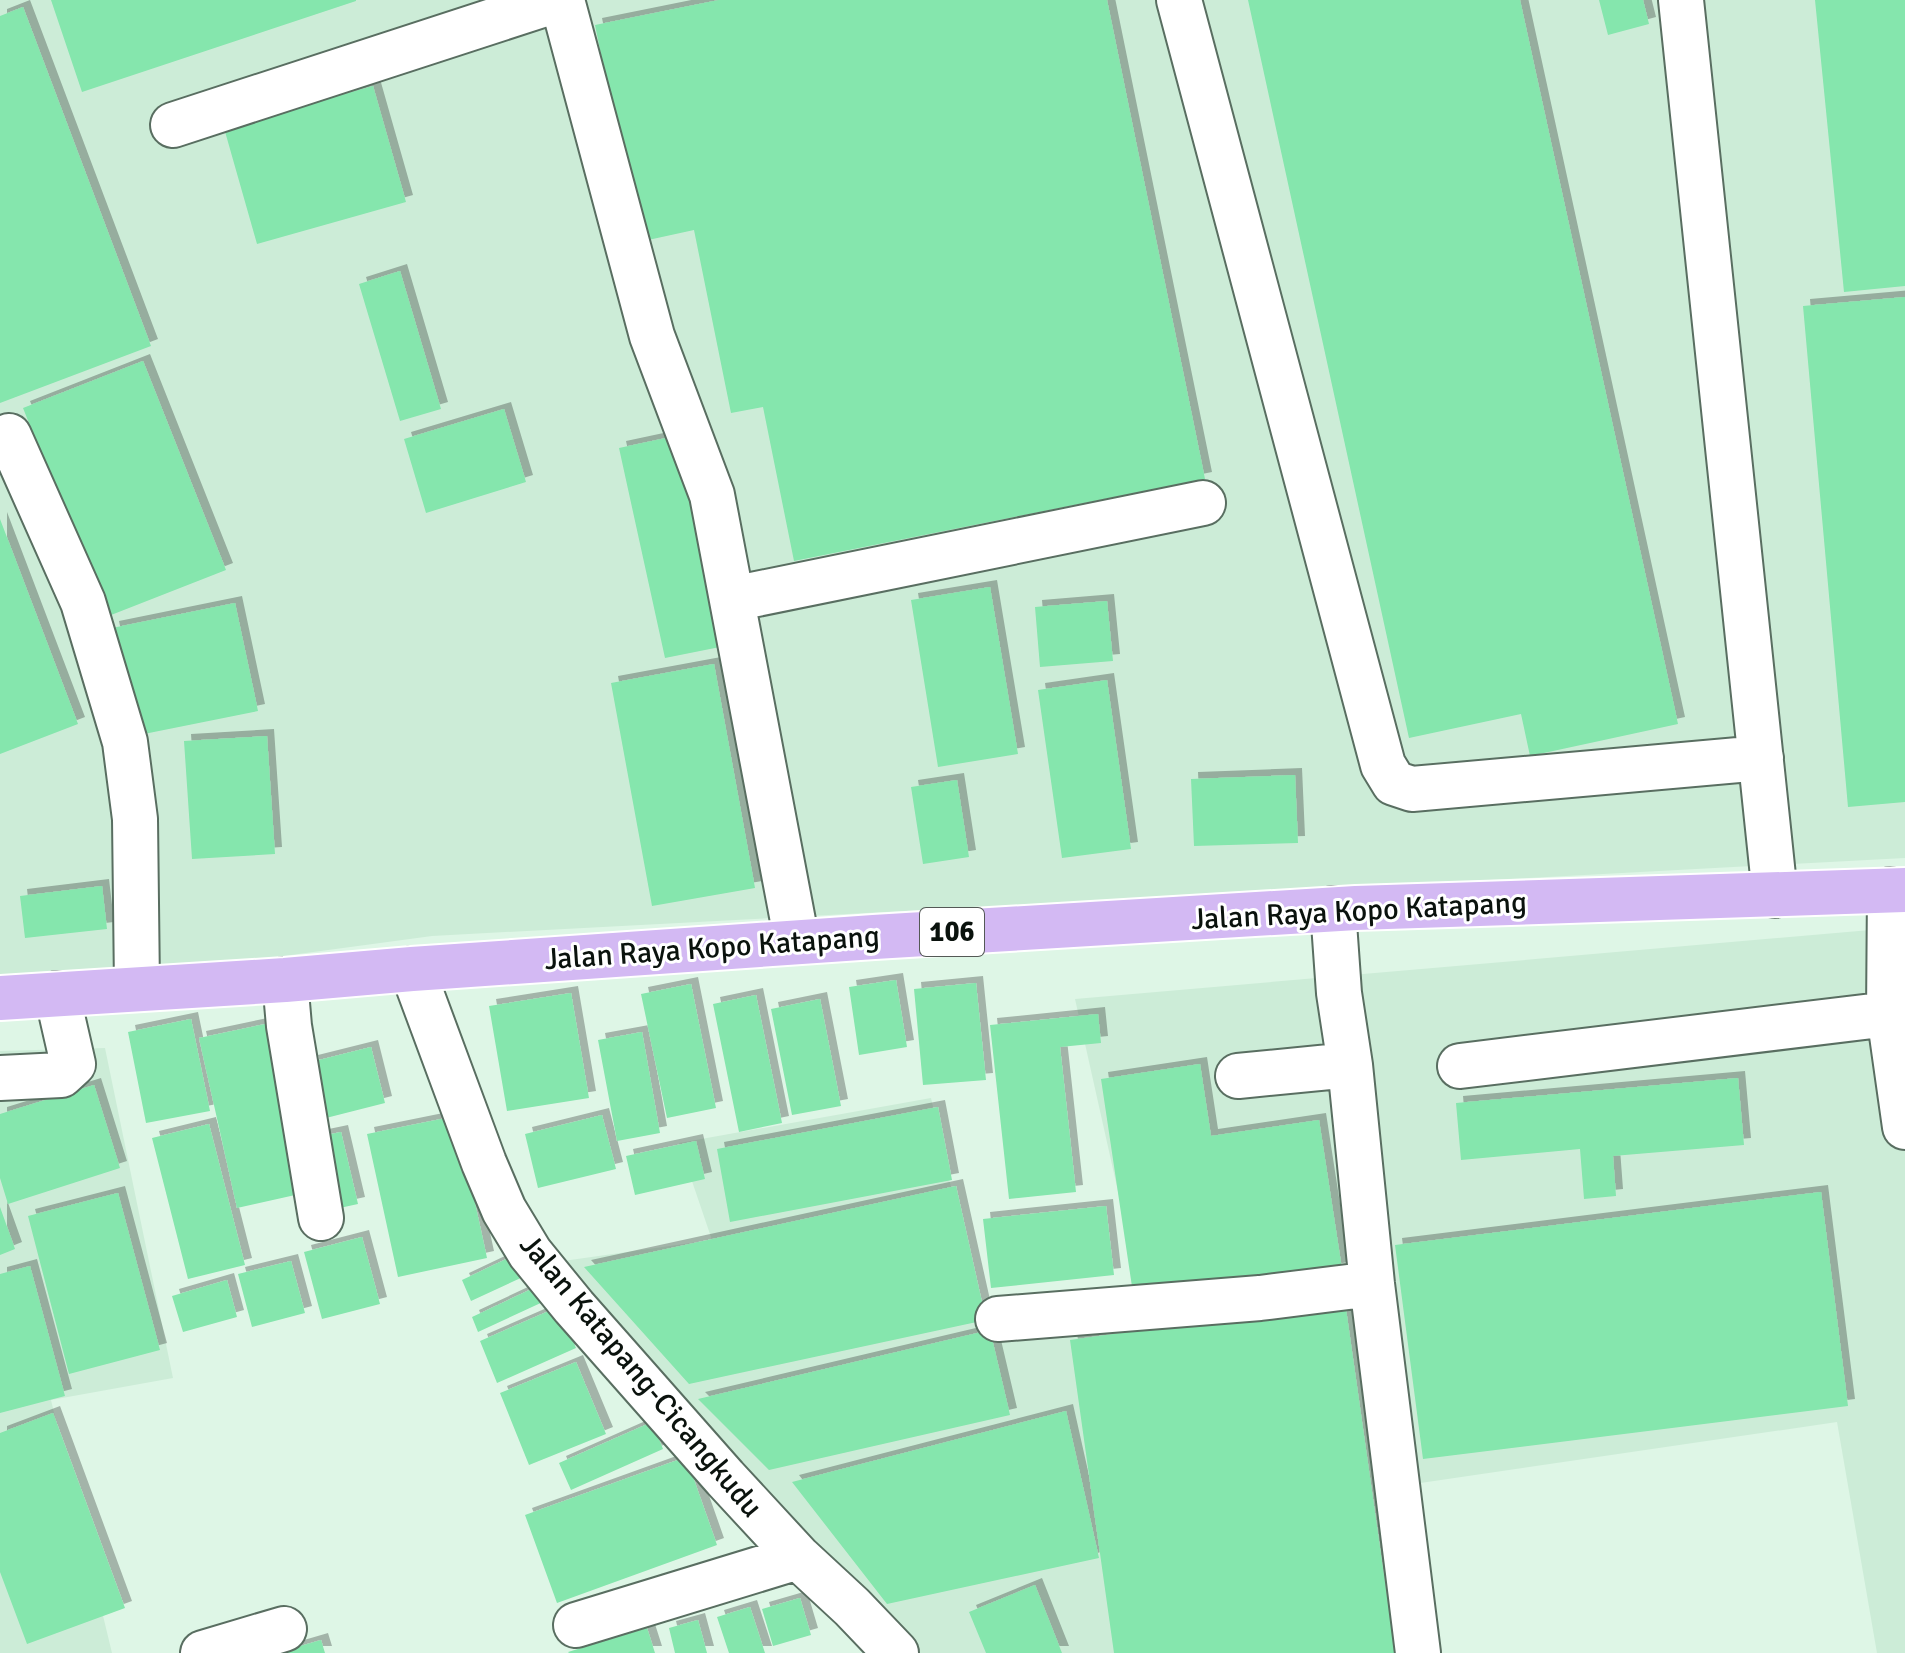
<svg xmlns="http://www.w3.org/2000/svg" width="1905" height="1653" font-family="Signika,sans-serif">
<defs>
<filter id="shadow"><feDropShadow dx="7" dy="-7" stdDeviation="0" flood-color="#0004"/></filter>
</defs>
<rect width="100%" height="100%" fill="#def6e6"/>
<path fill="#ccecd7" d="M 0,0 L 1905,0 L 1905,858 L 432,936 L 0,994 Z
M 1905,927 L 1905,1653 L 1877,1653 L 1837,1422 L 1400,1486 L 1422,1653 L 920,1653 L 556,1262 L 712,1240 L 679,1143 L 931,1098 L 980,1317 L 1142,1299 L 1075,999 Z
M 105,1048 L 173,1378 L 51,1400 L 112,1653 L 0,1653 L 0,1051 Z"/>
<path fill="#85e6ad" filter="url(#shadow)" d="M 51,0 L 356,0 L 356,1 L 82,92 Z
M 719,0 L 1107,0 L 1205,479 L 794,561 L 763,407 L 731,413 L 694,230 L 639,242 L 595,25 Z
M 1248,0 L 1520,0 L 1678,724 L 1530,756 L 1521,714 L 1409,738 Z
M 1599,0 L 1643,0 L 1649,24 L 1608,35 Z
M 1815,0 L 1905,0 L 1905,286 L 1844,292 Z
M 23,7 L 151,346 L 0,403 L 0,16 Z
M 373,86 L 406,202 L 257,244 L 224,128 Z
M 400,271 L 441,409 L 400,421 L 359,284 Z
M 1905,297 L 1905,802 L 1848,807 L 1803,306 Z
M 143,361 L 226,570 L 106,617 L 23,408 Z
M 504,409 L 526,482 L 426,513 L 404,439 Z
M 680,435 L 725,646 L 665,658 L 619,448 Z
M 0,519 L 78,724 L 0,754 Z
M 990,587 L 1018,754 L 938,767 L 911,600 Z
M 1107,601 L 1113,661 L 1040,667 L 1035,607 Z
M 235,603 L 258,711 L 134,736 L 112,628 Z
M 714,664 L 755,888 L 652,906 L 611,683 Z
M 1107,680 L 1131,849 L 1062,858 L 1038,690 Z
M 267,736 L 275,854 L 192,859 L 184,741 Z
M 1295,775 L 1298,843 L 1194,846 L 1191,779 Z
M 957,780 L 969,857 L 923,864 L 911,787 Z
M 102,886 L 107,929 L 25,938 L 20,896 Z
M 896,980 L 907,1047 L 859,1055 L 849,987 Z
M 976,983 L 986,1080 L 923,1085 L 914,989 Z
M 691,984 L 716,1108 L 667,1118 L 641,994 Z
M 571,993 L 589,1098 L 507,1111 L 489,1006 Z
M 756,995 L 782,1123 L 739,1132 L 713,1004 Z
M 820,999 L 841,1106 L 792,1115 L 771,1009 Z
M 1098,1014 L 1101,1043 L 1060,1047 L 1076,1192 L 1009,1199 L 990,1025 Z
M 191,1019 L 210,1111 L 146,1123 L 128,1032 Z
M 275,1022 L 313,1191 L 237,1208 L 199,1038 Z
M 642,1032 L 660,1133 L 617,1141 L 598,1040 Z
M 371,1047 L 385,1103 L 326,1118 L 311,1062 Z
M 1200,1064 L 1211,1136 L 1319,1120 L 1342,1269 L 1134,1300 L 1101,1079 Z
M 1738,1078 L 1744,1145 L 1613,1156 L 1616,1196 L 1584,1199 L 1580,1149 L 1461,1160 L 1456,1103 Z
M 94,1085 L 120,1168 L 8,1204 L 0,1178 L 0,1114 Z
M 938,1107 L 952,1180 L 730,1222 L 717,1149 Z
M 602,1115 L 616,1169 L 538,1188 L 525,1134 Z
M 456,1116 L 487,1258 L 398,1277 L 367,1134 Z
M 209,1124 L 245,1265 L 188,1279 L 152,1138 Z
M 341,1132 L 358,1204 L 335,1209 L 317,1137 Z
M 696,1141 L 705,1179 L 635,1195 L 626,1156 Z
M 956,1186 L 986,1320 L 689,1384 L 584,1267 Z
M 1821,1192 L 1848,1406 L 1423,1459 L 1395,1245 Z
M 118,1193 L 160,1350 L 69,1374 L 28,1216 Z
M 1106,1206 L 1114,1275 L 991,1288 L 983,1219 Z
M 0,1207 L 15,1249 L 0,1255 Z
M 362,1237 L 380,1304 L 322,1319 L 304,1252 Z
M 515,1255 L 525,1276 L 471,1301 L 462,1280 Z
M 291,1261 L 305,1313 L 252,1327 L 238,1274 Z
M 30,1266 L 65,1396 L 0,1413 L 0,1274 Z
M 227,1280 L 237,1317 L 183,1332 L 172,1296 Z
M 538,1286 L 545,1301 L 478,1332 L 472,1317 Z
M 1345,1302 L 1395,1653 L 1114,1653 L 1070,1340 Z
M 558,1307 L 576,1348 L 497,1383 L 480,1341 Z
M 990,1330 L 1010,1415 L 769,1470 L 698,1399 Z
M 576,1362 L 606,1434 L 529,1465 L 500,1393 Z
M 1066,1411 L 1099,1558 L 887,1604 L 792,1482 Z
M 53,1413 L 125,1608 L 27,1644 L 0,1572 L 0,1433 Z
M 652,1422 L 663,1449 L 571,1490 L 559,1463 Z
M 686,1457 L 717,1545 L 557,1603 L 525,1515 Z
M 1035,1585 L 1062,1653 L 986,1653 L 969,1612 Z
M 800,1598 L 811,1635 L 773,1646 L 762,1609 Z
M 750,1607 L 765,1653 L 729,1653 L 717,1617 Z
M 698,1620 L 707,1653 L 675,1653 L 669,1628 Z
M 647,1628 L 655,1653 L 569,1653 L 568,1652 Z
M 321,1640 L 325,1653 L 280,1653 L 280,1652 Z"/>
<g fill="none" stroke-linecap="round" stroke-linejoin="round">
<defs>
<path id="minor" d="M 562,0 L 652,336 L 712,495 L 797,942
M 1179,0 L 1383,765 L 1394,783 L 1412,789 L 1761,758
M 1681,0 L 1775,895
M 173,125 L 557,0
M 9,436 L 83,602 L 125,742 L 135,819 L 137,987
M 732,599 L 1203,503
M 1890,890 L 1889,1014 L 1905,1127
M 1333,909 L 1339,993 L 1350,1065 L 1372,1284 L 1418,1653
M 412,969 L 484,1163 L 504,1210 L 530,1253 L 574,1307 L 725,1478 L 798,1557 L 852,1607 L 896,1653
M 285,980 L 289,1026 L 321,1218
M 1460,1066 L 1889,1014
M 1238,1076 L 1350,1065
M 0,1078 L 61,1075 L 73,1064 L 57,994
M 998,1319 L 1260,1298 L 1372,1284
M 576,1625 L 798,1557
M 203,1653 L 284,1629"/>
<path id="major" d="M 0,998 L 285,980 L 412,969 L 874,937 L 1356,908 L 1905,890"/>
</defs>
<use href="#minor" stroke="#596e61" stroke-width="48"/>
<use href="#major" stroke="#fff" stroke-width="48"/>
<use href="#minor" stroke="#fff" stroke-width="44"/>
<use href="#major" stroke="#d3b9f3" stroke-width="44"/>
</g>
<g text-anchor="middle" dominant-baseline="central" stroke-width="6" stroke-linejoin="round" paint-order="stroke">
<rect fill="#fff" stroke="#545956" stroke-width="2" x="920" y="908" width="64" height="48" rx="6"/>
<g font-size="28" font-weight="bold" fill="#0a120d">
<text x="952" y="932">106</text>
</g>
<g font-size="30" fill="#0a120d" stroke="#fff">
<text transform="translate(1359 911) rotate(-3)">Jalan Raya Kopo Katapang</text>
<text transform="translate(712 948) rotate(-4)">Jalan Raya Kopo Katapang</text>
<text transform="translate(641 1376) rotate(50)">Jalan Katapang-Cicangkudu</text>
</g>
</g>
</svg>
